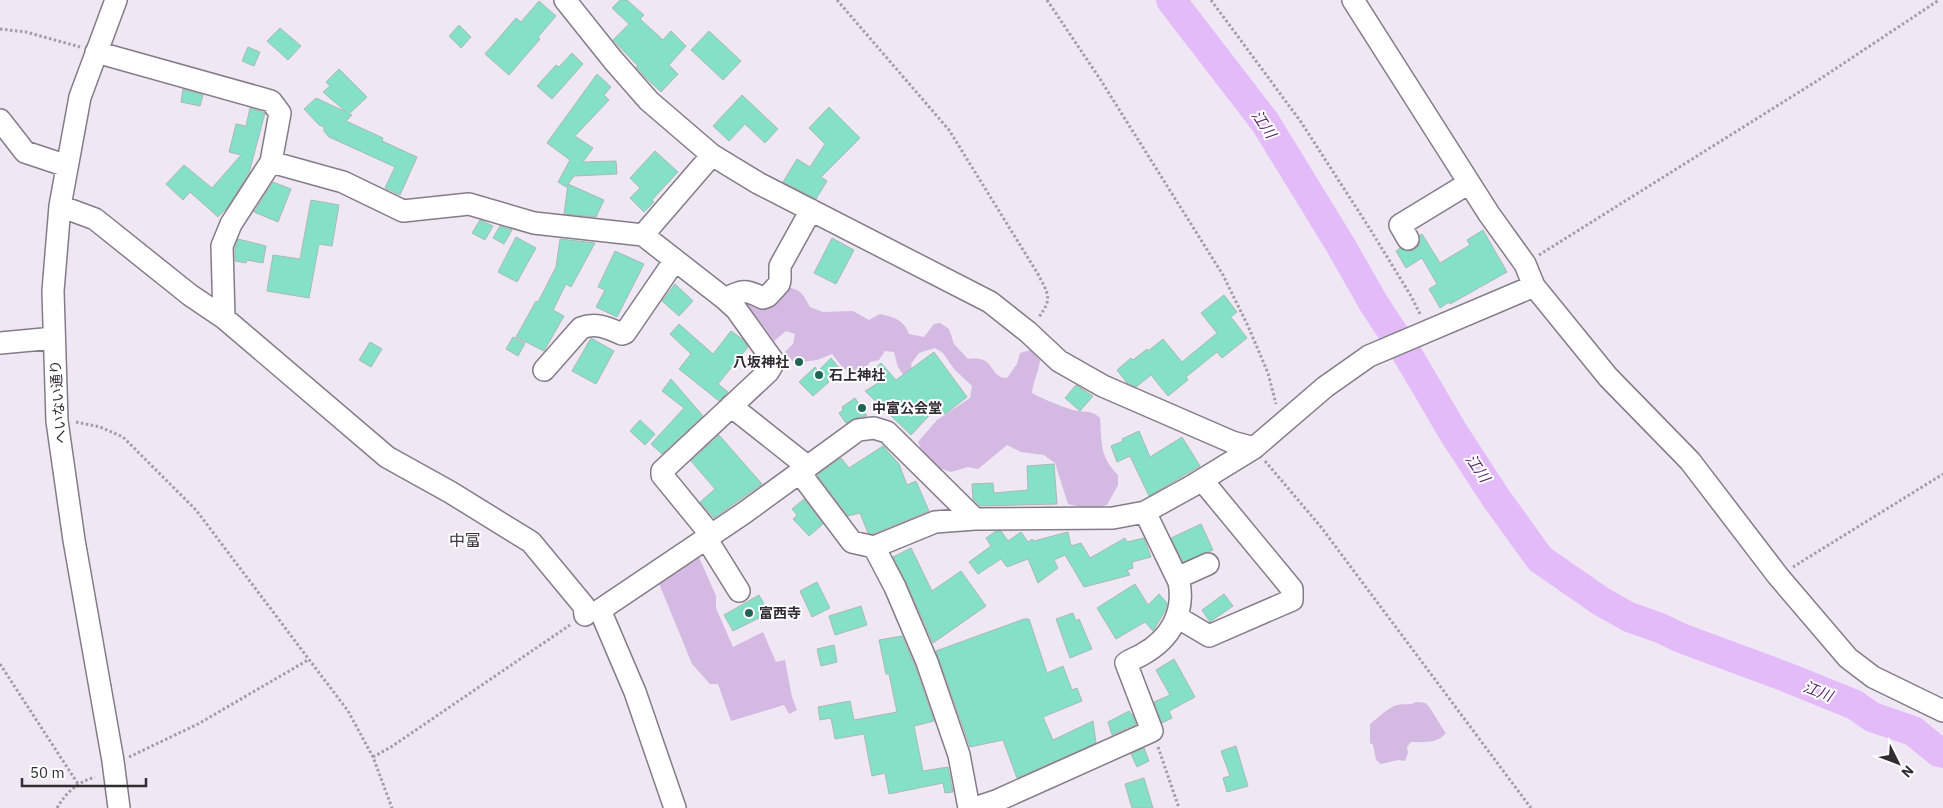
<svg xmlns="http://www.w3.org/2000/svg" width="1943" height="808" font-family="'IBM Plex Sans','Noto Sans JP',sans-serif">
<rect width="100%" height="100%" fill="#efe7f4"/>
<path fill="#d4b9e3" d="M 785,286 C 802,291 801,291 810,307 L 823,312 L 853,311 L 869,320 L 880,314 C 894,317 904,320 909,334 L 924,337 L 934,324 L 940,323 L 949,329 L 954,344 L 968,359 C 997,355 988,378 1007,378 L 1017,364 L 1020,353 L 1030,350 L 1040,360 C 1039,372 1033,381 1032,393 C 1040,398 1070,410 1078,411 C 1087,412 1093,411 1100,418 C 1102,443 1099,456 1118,475 L 1118,485 L 1107,505 L 1090,509 L 1068,504 L 1055,463 L 1044,455 L 1021,452 L 1007,445 L 978,469 L 968,467 L 951,472 L 933,466 L 923,453 L 918,442 L 937,420 L 970,398 L 972,386 L 954,369 L 943,353 L 935,348 L 919,353 L 911,364 L 913,375 L 906,379 L 898,367 L 894,352 L 885,351 L 879,360 L 870,362 L 866,368 L 857,373 L 844,369 L 832,354 L 817,360 L 794,363 L 785,352 L 793,344 L 795,334 L 786,331 L 774,341 L 760,322 L 748,312 L 740,301 L 766,290 Z
M 698,555 L 716,596 L 716,608 L 733,647 L 763,632 L 776,662 L 785,660 L 792,697 L 797,710 L 789,714 L 784,705 L 731,721 L 718,684 L 710,684 L 692,664 L 658,581 Z
M 1416,702 C 1419,702 1422,702 1425,703 C 1430,705 1440,726 1446,733 C 1437,744 1424,742 1411,742 L 1407,747 L 1408,753 L 1405,761 L 1398,760 L 1381,764 L 1376,760 L 1373,745 L 1370,743 L 1370,724 C 1378,718 1387,708 1397,705 C 1404,703 1409,706 1416,702 Z"/>
<g fill="none" stroke-linecap="round" stroke-linejoin="round">
<path stroke="#e4bbf9" stroke-width="30" d="M 1171,0 L 1265,122 L 1341,246 L 1374,304 L 1409,357 L 1453,432 L 1496,498 L 1540,559 L 1602,602 L 1629,617 L 1660,628 L 1681,638 L 1786,677 L 1855,705 L 1872,717 L 1913,731 L 1939,752 L 1943,753"/>
</g>
<path fill="#85e0c8" stroke="#a8bab4" d="M 620,0 L 627,0 L 644,15 L 640,19 L 663,40 L 671,31 L 686,46 L 669,65 L 678,74 L 661,92 L 646,78 L 636,67 L 638,66 L 613,40 L 629,24 L 612,8 Z
M 539,1 L 556,16 L 538,37 L 540,39 L 509,75 L 485,54 L 516,18 L 521,22 Z
M 459,25 L 471,37 L 461,48 L 449,36 Z
M 280,28 L 301,46 L 288,60 L 267,41 Z
M 709,31 L 741,61 L 723,80 L 691,50 Z
M 248,47 L 260,52 L 254,66 L 242,61 Z
M 572,53 L 583,64 L 552,99 L 537,86 L 556,65 L 559,67 Z
M 339,69 L 367,97 L 349,114 L 352,115 L 346,121 L 383,138 L 382,141 L 417,157 L 400,195 L 385,188 L 395,167 L 329,137 L 324,131 L 324,127 L 319,125 L 304,109 L 316,98 L 346,112 L 323,92 L 330,86 L 326,82 Z
M 597,74 L 611,87 L 604,95 L 609,100 L 575,136 L 593,148 L 583,162 L 616,161 L 617,174 L 574,176 L 566,187 L 558,182 L 570,160 L 547,143 Z
M 183,89 L 203,95 L 200,106 L 181,102 Z
M 742,95 L 778,129 L 765,143 L 745,124 L 729,141 L 713,126 Z
M 829,107 L 860,138 L 821,177 L 827,181 L 816,199 L 783,182 L 797,159 L 810,167 L 825,144 L 809,128 Z
M 250,108 L 265,113 L 249,173 L 227,208 L 218,217 L 190,192 L 183,200 L 166,184 L 184,165 L 212,188 L 241,155 L 229,152 L 236,124 L 246,126 Z
M 655,151 L 678,172 L 652,200 L 654,202 L 644,212 L 630,198 L 640,188 L 630,178 Z
M 273,182 L 291,189 L 278,222 L 254,212 Z
M 568,184 L 604,200 L 596,217 L 564,214 Z
M 311,200 L 339,205 L 332,246 L 319,244 L 309,298 L 267,291 L 273,255 L 300,259 Z
M 480,220 L 493,226 L 485,240 L 472,233 Z
M 500,226 L 512,230 L 504,244 L 493,238 Z
M 1483,230 L 1507,272 L 1450,304 L 1449,302 L 1440,308 L 1429,289 L 1437,284 L 1422,258 L 1406,268 L 1396,251 L 1400,248 L 1407,251 L 1415,250 L 1419,245 L 1420,235 L 1422,234 L 1440,263 L 1470,245 L 1467,240 Z
M 516,237 L 536,248 L 517,282 L 498,272 Z
M 832,238 L 854,250 L 836,284 L 814,273 Z
M 238,239 L 266,246 L 263,263 L 247,260 L 246,263 L 235,261 L 235,248 Z
M 560,239 L 595,243 L 571,287 L 566,284 L 553,310 L 564,316 L 544,351 L 516,337 L 536,301 L 538,302 L 556,267 Z
M 615,251 L 644,264 L 617,317 L 596,307 L 605,290 L 598,287 Z
M 675,284 L 693,301 L 679,316 L 662,301 Z
M 1224,295 L 1237,312 L 1231,317 L 1247,338 L 1222,358 L 1217,352 L 1186,377 L 1188,380 L 1168,396 L 1151,375 L 1136,387 L 1127,383 L 1117,370 L 1131,358 L 1133,360 L 1147,349 L 1148,351 L 1163,339 L 1182,362 L 1217,333 L 1201,313 Z
M 679,324 L 713,354 L 731,331 L 742,339 L 748,347 L 718,384 L 728,392 L 719,401 L 679,369 L 691,354 L 670,334 Z
M 513,337 L 525,343 L 518,356 L 506,349 Z
M 591,338 L 614,351 L 596,384 L 572,371 Z
M 370,342 L 382,349 L 371,367 L 359,360 Z
M 934,352 L 967,397 L 945,414 L 939,405 L 911,435 L 865,391 L 878,383 L 870,373 L 881,363 L 896,380 Z
M 831,358 L 839,368 L 827,380 L 829,382 L 813,396 L 799,382 L 815,367 L 818,371 Z
M 671,379 L 703,416 L 662,454 L 651,444 L 684,408 L 662,391 Z
M 1076,385 L 1093,396 L 1080,411 L 1065,398 Z
M 855,398 L 867,416 L 856,418 L 846,423 L 839,413 L 843,410 L 842,407 Z
M 640,420 L 655,434 L 645,445 L 630,431 Z
M 1139,431 L 1150,457 L 1182,437 L 1200,466 L 1149,496 L 1130,456 L 1117,462 L 1111,446 L 1123,441 L 1122,439 Z
M 719,435 L 762,484 L 714,518 L 700,502 L 715,489 L 691,461 Z
M 883,446 L 899,464 L 907,485 L 916,481 L 929,511 L 873,534 L 868,533 L 860,513 L 848,516 L 817,475 L 841,458 L 849,468 Z
M 1054,464 L 1057,504 L 980,506 L 973,499 L 972,484 L 993,483 L 994,493 L 1028,490 L 1027,466 Z
M 804,499 L 823,524 L 809,536 L 793,519 L 797,515 L 792,509 Z
M 1201,524 L 1213,550 L 1183,562 L 1171,538 Z
M 996,531 L 1001,531 L 1008,541 L 1021,532 L 1028,542 L 1032,539 L 1034,541 L 1068,532 L 1071,546 L 1081,543 L 1090,558 L 1125,538 L 1127,542 L 1144,538 L 1151,557 L 1132,562 L 1133,568 L 1127,570 L 1130,575 L 1084,587 L 1065,555 L 1054,560 L 1058,568 L 1038,583 L 1028,559 L 1007,567 L 1001,559 L 978,574 L 969,562 L 991,546 L 986,538 Z
M 911,548 L 932,591 L 961,571 L 986,606 L 933,643 L 906,582 L 893,557 Z
M 817,582 L 830,608 L 812,617 L 800,591 Z
M 1135,584 L 1148,605 L 1159,594 L 1167,603 L 1165,611 L 1153,631 L 1145,622 L 1116,639 L 1097,608 Z
M 1224,594 L 1233,606 L 1210,622 L 1202,610 Z
M 759,595 L 769,613 L 733,631 L 724,615 Z
M 861,606 L 867,625 L 835,635 L 829,616 Z
M 1073,613 L 1076,621 L 1079,619 L 1092,649 L 1070,658 L 1056,619 Z
M 1024,619 L 1029,619 L 1047,673 L 1063,666 L 1072,690 L 1077,688 L 1082,701 L 1043,717 L 1053,740 L 1093,721 L 1096,743 L 1017,778 L 1003,740 L 970,747 L 936,651 Z
M 902,636 L 915,666 L 934,721 L 914,726 L 923,771 L 948,767 L 953,792 L 945,793 L 943,783 L 889,794 L 885,773 L 872,776 L 864,734 L 835,739 L 831,718 L 820,720 L 818,707 L 850,701 L 854,720 L 897,712 L 889,674 L 886,674 L 879,640 Z
M 834,645 L 837,662 L 821,666 L 817,649 Z
M 1174,659 L 1195,697 L 1169,711 L 1172,718 L 1162,723 L 1154,702 L 1170,695 L 1156,670 Z
M 1129,711 L 1131,714 L 1132,714 L 1136,724 L 1112,735 L 1108,722 Z
M 1236,746 L 1248,786 L 1227,792 L 1223,778 L 1230,776 L 1221,751 Z
M 1144,748 L 1149,761 L 1137,767 L 1131,754 Z
M 1144,778 L 1153,808 L 1132,808 L 1125,784 Z"/>
<g fill="none" stroke-linecap="round" stroke-linejoin="round">
<defs>
<path id="minor" d="M 116,0 L 80,97 L 60,206 L 53,291 L 57,421 L 74,540 L 113,761 L 119,808
M 565,0 L 613,60 L 649,101 L 712,155 L 758,183 L 990,302 L 1028,332 L 1059,361 L 1103,386 L 1232,442 L 1254,448
M 1353,0 L 1489,214 L 1525,264 L 1534,286 L 1608,377 L 1690,461 L 1778,576 L 1848,658 L 1873,677 L 1943,711
M 96,52 L 271,101 L 280,113 L 271,162 L 231,224 L 222,246 L 224,318
M 0,120 L 25,152 L 67,166
M 271,162 L 343,182 L 403,211 L 469,204 L 534,223 L 643,235 L 725,299 L 736,309 L 774,362 L 768,372 L 662,471 L 662,475 L 711,535
M 60,206 L 95,219 L 190,295 L 224,318 L 387,457 L 450,492 L 531,542 L 584,606 L 585,615
M 643,235 L 712,155
M 1408,239 L 1400,225 L 1469,183
M 725,299 C 743,290 745,289 763,298 L 768,296 L 779,284 L 780,280 L 780,266 L 811,210
M 0,343 L 54,338
M 544,370 L 581,328 C 596,322 608,328 622,334 L 625,333 L 675,260
M 731,406 L 808,467
M 800,473 L 852,542 L 874,547 L 935,522 L 975,519 L 1113,518 L 1145,512 L 1192,486 L 1254,448 L 1325,387 L 1369,356 L 1534,286
M 706,538 L 739,591
M 874,547 L 895,587 L 927,662 L 959,755 L 969,808
M 1177,578 L 1208,564
M 1177,617 L 1209,636 L 1292,600 L 1292,589 L 1202,480
M 675,808 L 635,692 L 600,610 L 744,513 L 858,430 L 874,428 L 887,432 L 975,519
M 975,808 L 996,801 L 1152,731 L 1126,663 C 1131,659 1137,658 1143,654 C 1170,639 1185,613 1179,582 L 1145,512"/>
</defs>
<use href="#minor" stroke="#847c88" stroke-width="24"/>
<path stroke="#a39da6" stroke-width="3" stroke-dasharray="2.5 2.5" stroke-linecap="butt" d="M 837,0 L 949,130 L 1038,274 C 1048,294 1053,298 1039,317
M 1047,0 L 1100,79 L 1223,275 L 1248,326 L 1268,373 L 1276,404
M 1211,0 L 1301,122 L 1370,229 L 1411,296 L 1421,316
M 0,29 L 26,32 L 80,47
M 1539,255 L 1820,79 L 1939,0
M 76,422 L 100,427 L 123,437 L 196,510 L 348,711 L 373,757 L 392,808
M 1265,461 L 1321,527 L 1531,808
M 1793,567 L 1943,474
M 0,664 L 78,784
M 1158,747 L 1179,808
M 129,757 L 198,724 L 308,660
M 373,757 L 391,747 L 570,625
M 57,808 C 66,792 78,782 95,777"/>
<use href="#minor" stroke="#fff" stroke-width="21"/>
</g>
<g fill="#216455" stroke="#fff" stroke-width="2">
<circle cx="799" cy="362" r="5"/>
<circle cx="819" cy="375" r="5"/>
<circle cx="862" cy="408" r="5"/>
<circle cx="749" cy="613" r="5"/>
</g>
<g text-anchor="middle" dominant-baseline="central" stroke-width="4" stroke-linejoin="round" paint-order="stroke">
<g font-size="14" font-weight="bold" fill="#302d32" stroke="#fff" text-anchor="start">
<text x="789" y="362" text-anchor="end">八坂神社</text>
<text x="829" y="375">石上神社</text>
<text x="872" y="408">中富公会堂</text>
<text x="759" y="613">富西寺</text>
</g>
<g font-size="14" fill="#302d32" stroke="#fff">
<text transform="translate(58 402) rotate(-94)">へいない通り</text>
</g>
<g font-size="15" font-style="italic" fill="#56256c" stroke="#fff">
<text transform="translate(1264 124) rotate(56)">江川</text>
<text transform="translate(1478 468) rotate(56)">江川</text>
<text transform="translate(1818 691) rotate(21)">江川</text>
</g>
<g font-size="16" fill="#3a333e" stroke="#fff">
<text x="465" y="540">中富</text>
</g>
</g>
<g transform="translate(1898 763) rotate(132)" stroke="#ffffff" stroke-width="4" paint-order="stroke">
<path d="M0-4L9 19L0 12L-9 19Z" fill="#302d32"/>
<text y="-8" font-size="14" font-weight="bold" text-anchor="middle" fill="#302d32">N</text>
</g>
<path d="M22 778v8h124v-8" fill="none" stroke="#302d32" stroke-width="2.5"/>
<text x="30" y="778" font-size="15" fill="#302d32" stroke="#ffffff" stroke-width="4" paint-order="stroke">50 m</text>
</svg>
